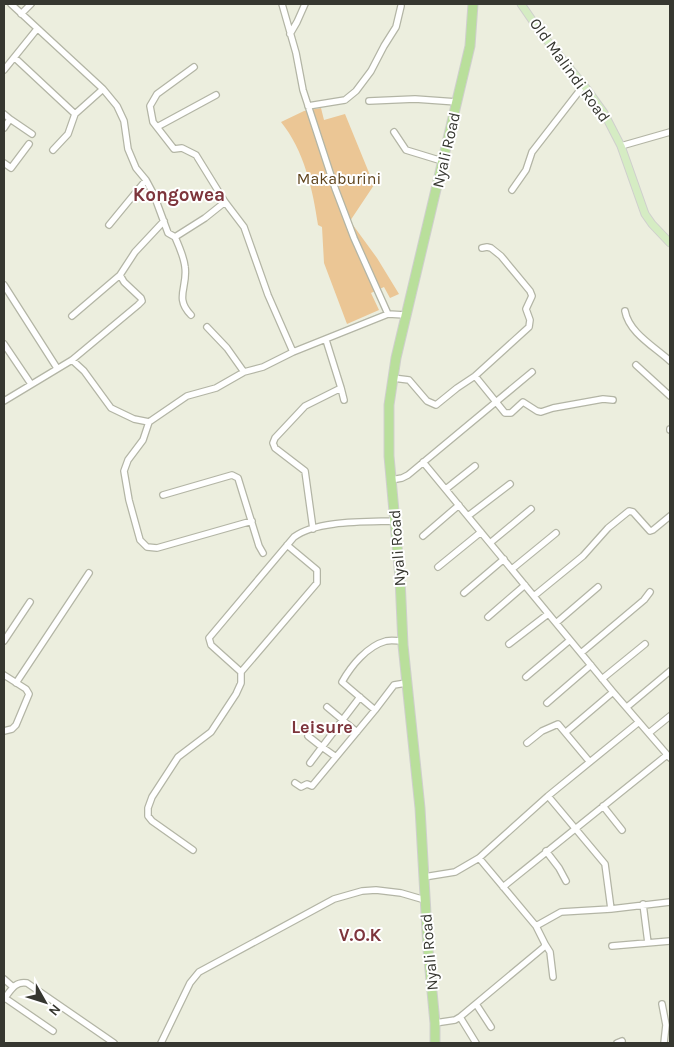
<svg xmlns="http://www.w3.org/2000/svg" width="674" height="1047" font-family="Karla,sans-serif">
<rect width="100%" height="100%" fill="#eceede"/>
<path fill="#ebc695" d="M 321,108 L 324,120 L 345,114 L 374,185 L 350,221 L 377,258 L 399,294 L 390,298 L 384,287 L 371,293 L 379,310 L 347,324 L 324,263 L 322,227 L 318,225 C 313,190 304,150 281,122 L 304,111 Z"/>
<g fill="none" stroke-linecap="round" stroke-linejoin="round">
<defs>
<path id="minor" d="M 11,4 L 103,89 L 117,106 L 124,121 L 128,149 L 136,168 L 146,180 L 154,195 L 168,233 L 175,237 L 205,218 L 225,202
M 282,4 L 296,53 L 303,90 L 335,188 L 354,238 L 388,314
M 21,14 L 31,4
M 290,34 L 297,22 L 305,4
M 15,58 L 75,114 L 103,89
M 194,67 L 157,94 L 150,106 L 153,122 L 174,149 L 182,148 L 196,155 L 225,202 L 244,227 L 268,295 L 293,352 L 388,314 L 405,315
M 4,70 L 37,29
M 369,101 L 415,99 L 457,102
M 308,106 L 345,100 L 356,91 L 371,71 L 384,46 L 396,27 L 401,6
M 4,114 L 10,119 L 4,128
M 10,119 L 32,134
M 157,127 L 216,95
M 394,132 L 406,150 L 442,161
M 621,146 L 670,132
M 53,150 L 68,134 L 75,114
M 4,163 L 11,168 L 29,144
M 512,190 L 526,170 L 532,152 L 584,85
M 109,225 L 146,180
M 175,237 C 179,246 184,257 185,267 C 188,287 174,298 191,315
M 4,285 L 57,368
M 625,311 C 629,333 655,347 670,361
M 72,316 L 120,275
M 207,327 L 227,348 L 244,372
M 326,340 L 341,388 L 344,400
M 4,344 L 31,384
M 72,360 L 84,371 L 111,408 L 134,419 L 149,422
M 636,365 L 670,396
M 475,376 L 505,413 L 511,413 L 523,402 L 537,411 L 541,412 L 553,408 L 603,399 L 613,400
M 393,378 L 409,380 L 427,401 L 436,405 L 457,388 L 475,376 L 529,327 L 530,320 L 526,309 L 532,296 L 530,291 L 501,256 L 491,248 L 487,247 L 482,248
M 4,401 L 72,360 L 138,305 L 142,301 L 141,298 L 124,282 L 120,275 L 135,252 L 164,221
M 670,429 L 670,430
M 423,462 L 613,692 L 670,758
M 391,480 L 402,478 L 408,475 L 532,372
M 446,489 L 475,466
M 163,495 L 232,475 L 238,478 L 259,546 L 263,553
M 468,516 L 510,484
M 252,521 L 157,548 L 147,547 L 140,540 L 129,500 L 124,471 L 128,460 L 143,440 L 149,422 L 187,396 L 216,388 L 244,372 L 263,367 L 293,352
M 313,529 L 305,471 L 275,448 L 273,443 L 275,438 L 305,406 L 341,388
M 423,536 L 459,505
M 490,543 L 531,509
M 438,567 L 481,532
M 512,569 L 556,533
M 464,593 L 504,559
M 534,596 L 583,556 L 608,528 L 629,511 L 633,512 L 650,531 L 653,530 L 670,516
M 488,617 L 525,585
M 556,623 L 598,587
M 4,641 L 30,602
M 403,641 C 398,641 391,640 386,641 C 367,646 351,666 342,682 L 375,710 L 394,685 L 406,683
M 509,644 L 548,614
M 581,653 L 644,600 L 650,592
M 241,672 L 211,645 L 209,638 L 294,537 C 316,520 367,522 395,521
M 4,675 L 26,689 L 29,694 L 16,725 L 12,729 L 4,731
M 526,677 L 570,640
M 602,679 L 645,644
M 16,683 L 89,573
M 547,703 L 591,665
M 327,707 L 357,732
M 627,707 L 670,671
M 566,732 L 613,692
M 649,733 L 670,716
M 308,736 L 322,747 L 360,697
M 527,743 L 542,731 L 558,724 L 589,761
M 310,763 L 322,747 L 336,757
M 295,783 L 301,787 L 307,784 L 312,786 L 375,710
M 548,796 L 605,864 L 611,909
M 603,806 L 622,830
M 193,850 L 152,821 L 148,816 L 148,808 L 152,797 L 178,757 L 211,732 L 236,694 L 241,683 L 241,672 L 317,583 L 317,570 L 287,545
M 546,851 L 559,868 L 566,881
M 424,877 L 455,872 L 479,858 L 548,796 L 639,722
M 503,887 L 667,755
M 643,904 L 648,943
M 536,926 L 561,912 L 611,909 L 670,902
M 545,944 L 550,952 L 553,977
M 612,946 L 670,941
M 4,979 L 13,987
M 5,998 L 53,1031
M 4,999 C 11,990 15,981 27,983 L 114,1043
M 476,1004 L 491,1027
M 662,1004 L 666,1025 L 664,1043
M 460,1017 L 476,1043
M 435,1023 L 455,1020 L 460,1017 L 544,947 L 545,944 L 536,926 L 479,858
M 161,1043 L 190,983 L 199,972 L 334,899 L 362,891 L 376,890 L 401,893 L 425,900
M 617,1043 L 622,1041"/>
<path id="major" d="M 521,4 L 541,33 L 586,88 L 604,113 L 621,146 L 645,214 L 652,224 L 670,243"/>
<path id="highway" d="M 435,1043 L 435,1023 L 428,949 L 420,808 L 403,645 L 400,578 L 389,456 L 389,405 L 396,358 L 470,46 L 473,4"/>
</defs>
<use href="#minor" stroke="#b3b5a5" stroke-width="8"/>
<use href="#major" stroke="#cfcfcd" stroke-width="9"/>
<use href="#highway" stroke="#cfcfcd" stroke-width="11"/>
<use href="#minor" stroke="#fff" stroke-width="5.5"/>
<use href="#major" stroke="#d5ecc3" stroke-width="7"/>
<use href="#highway" stroke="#b9df9b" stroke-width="9"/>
</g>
<g text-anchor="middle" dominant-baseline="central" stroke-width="4" stroke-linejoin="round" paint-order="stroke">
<g font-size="16" fill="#363730" stroke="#fff">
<text transform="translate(570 70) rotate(54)">Old Malindi Road</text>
<text transform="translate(446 150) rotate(-77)">Nyali Road</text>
<text transform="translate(397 548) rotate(-94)">Nyali Road</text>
<text transform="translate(429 952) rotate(-95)">Nyali Road</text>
</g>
<g font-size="16" fill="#5e431b" stroke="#fff">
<text x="339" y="178">Makaburini</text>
</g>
<g font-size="18" font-weight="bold" fill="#7d353c" stroke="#fff">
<text x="322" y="727">Leisure</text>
<text x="360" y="935">V.O.K</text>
</g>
<g font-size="19" font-weight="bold" fill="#7d353c" stroke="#fff">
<text x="179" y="195">Kongowea</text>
</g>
</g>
<rect width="674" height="1047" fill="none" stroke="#363730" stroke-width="10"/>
<g transform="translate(45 1002) rotate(129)" stroke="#ffffff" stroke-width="4" paint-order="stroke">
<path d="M0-4L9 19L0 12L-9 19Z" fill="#363730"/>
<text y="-8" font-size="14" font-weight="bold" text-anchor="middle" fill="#363730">N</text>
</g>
</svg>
